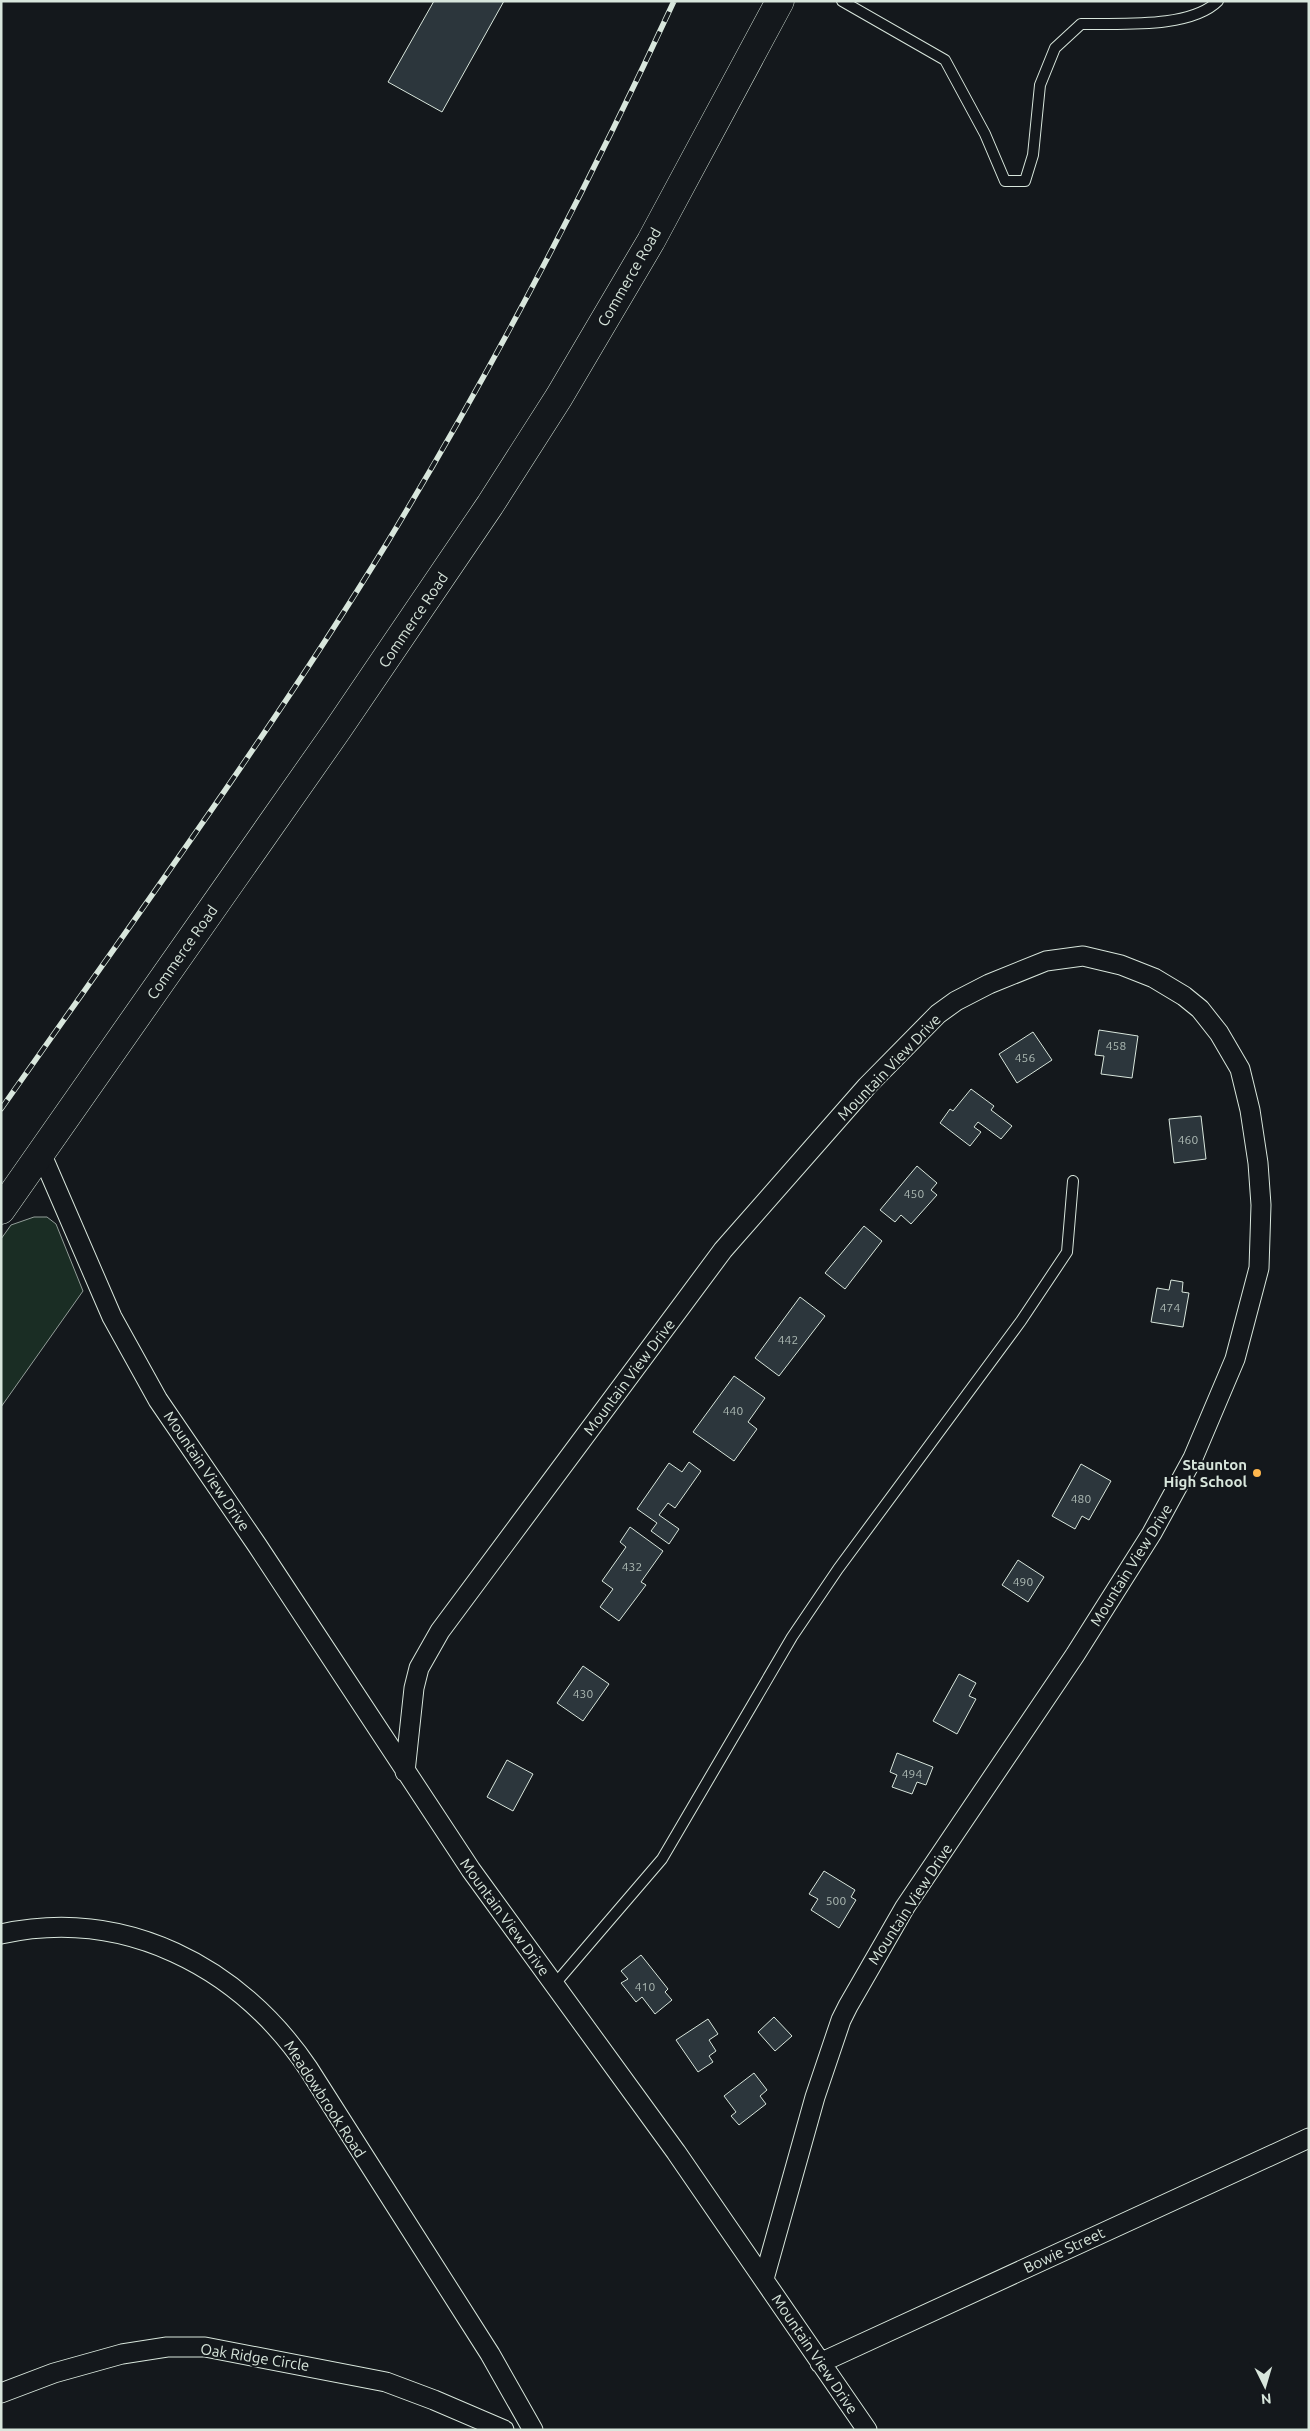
<svg xmlns="http://www.w3.org/2000/svg" width="1310" height="2431" font-family="Ubuntu,sans-serif">
<rect width="100%" height="100%" fill="#14181c"/>
<path fill="#1a2d24" stroke="#939e99" d="M 34,1217 L 47,1217 L 56,1224 L 83,1291 L 1,1407 L 1,1239 L 11,1225 Z"/>
<path fill="#2c363c" stroke="#d8e6dc" d="M 434,1 L 504,1 L 442,112 L 388,82 Z
M 1099,1030 L 1138,1036 L 1132,1078 L 1101,1074 L 1104,1056 L 1095,1055 Z
M 1033,1032 L 1052,1060 L 1017,1083 L 999,1054 Z
M 971,1089 L 994,1106 L 991,1110 L 1012,1126 L 1001,1139 L 978,1122 L 974,1127 L 981,1132 L 970,1146 L 940,1123 L 950,1109 L 953,1111 Z
M 1201,1116 L 1206,1159 L 1174,1163 L 1169,1119 Z
M 917,1166 L 937,1183 L 931,1190 L 937,1195 L 911,1224 L 901,1215 L 895,1222 L 880,1210 Z
M 864,1226 L 882,1241 L 845,1289 L 825,1273 Z
M 1171,1280 L 1183,1282 L 1182,1292 L 1189,1293 L 1183,1327 L 1151,1322 L 1157,1288 L 1169,1290 Z
M 800,1297 L 825,1316 L 779,1376 L 755,1358 Z
M 734,1376 L 765,1398 L 748,1422 L 757,1429 L 734,1461 L 693,1432 Z
M 689,1462 L 701,1471 L 675,1508 L 668,1503 L 659,1515 L 679,1529 L 669,1544 L 651,1531 L 657,1523 L 637,1509 L 669,1463 L 682,1472 Z
M 1081,1464 L 1111,1481 L 1089,1520 L 1082,1516 L 1075,1529 L 1052,1516 Z
M 630,1527 L 663,1551 L 641,1582 L 646,1585 L 619,1621 L 600,1607 L 613,1589 L 602,1581 L 626,1547 L 620,1542 Z
M 1018,1560 L 1044,1577 L 1028,1602 L 1002,1585 Z
M 583,1666 L 609,1684 L 583,1721 L 557,1703 Z
M 959,1674 L 976,1683 L 969,1696 L 976,1699 L 957,1734 L 933,1721 Z
M 897,1753 L 933,1767 L 926,1785 L 917,1782 L 912,1794 L 892,1787 L 897,1775 L 890,1772 Z
M 507,1760 L 533,1774 L 513,1811 L 487,1797 Z
M 824,1871 L 855,1890 L 851,1897 L 856,1900 L 839,1928 L 811,1910 L 818,1899 L 809,1894 Z
M 641,1955 L 668,1989 L 665,1992 L 672,2000 L 655,2014 L 642,1997 L 636,2002 L 621,1983 L 628,1979 L 621,1971 Z
M 774,2017 L 792,2036 L 775,2051 L 758,2032 Z
M 708,2019 L 718,2034 L 709,2040 L 716,2051 L 709,2056 L 713,2062 L 698,2072 L 676,2040 Z
M 754,2073 L 767,2090 L 760,2096 L 766,2104 L 739,2125 L 731,2116 L 736,2112 L 724,2096 Z"/>
<g fill="none" stroke-linecap="round" stroke-linejoin="round">
<defs>
<path id="lane" d="M 842,1 L 945,60 L 985,134 L 1005,181 L 1025,181 L 1033,155 L 1040,85 L 1055,48 L 1081,24 C 1119,23 1190,29 1218,1
M 554,1985 L 662,1859 L 792,1637 L 838,1569 L 1021,1321 L 1067,1252 L 1073,1181"/>
<path id="street" d="M 41,1153 L 112,1317 L 158,1400 L 257,1545 L 471,1870 L 676,2152 L 867,2430
M 405,1772 L 414,1688 L 419,1668 L 440,1631 L 723,1250 L 867,1086 L 938,1014 L 956,1001 L 989,984 L 1046,961 L 1083,956 L 1121,965 L 1154,978 L 1184,996 L 1200,1009 L 1219,1033 L 1240,1069 L 1250,1110 L 1258,1163 L 1261,1205 L 1259,1268 L 1235,1359 L 1193,1458 L 1152,1533 L 1075,1655 L 905,1907 L 848,2006 L 841,2020 L 815,2097 L 764,2279
M 1,1934 C 124,1907 239,1966 308,2068 L 490,2354 L 533,2430
M 820,2363 L 1309,2138
M 1,2393 L 54,2373 L 122,2354 L 167,2347 L 205,2347 L 386,2382 L 434,2400 L 504,2430"/>
<path id="primary" d="M 1,1210 L 338,729 L 490,505 L 559,397 L 651,241 L 780,1"/>
</defs>
<use href="#lane" stroke="#d8e6dc" stroke-width="12"/>
<use href="#street" stroke="#d8e6dc" stroke-width="21"/>
<use href="#primary" stroke="#d8e6dc" stroke-width="29"/>
<use href="#lane" stroke="#14181c" stroke-width="10"/>
<use href="#street" stroke="#14181c" stroke-width="19"/>
<use href="#primary" stroke="#14181c" stroke-width="28"/>
<defs>
<path id="rail" d="M 1,1109 C 132,922 268,737 387,543 C 493,368 588,187 674,1"/>
</defs>
<use href="#rail" stroke="#d8e6dc" stroke-width="5.5"/>
<use href="#rail" stroke="#14181c" stroke-width="4" stroke-dasharray="11" stroke-linecap="butt"/>
</g>
<circle fill="#ffb74d" stroke="#14181c" stroke-width="2" cx="1257" cy="1473" r="5"/>
<g text-anchor="middle" dominant-baseline="central" stroke-width="4" stroke-linejoin="round" paint-order="stroke">
<g font-size="12" fill="#adbab4">
<text x="1116" y="1045">458</text>
<text x="1025" y="1057">456</text>
<text x="1188" y="1139">460</text>
<text x="914" y="1193">450</text>
<text x="1170" y="1307">474</text>
<text x="788" y="1339">442</text>
<text x="733" y="1410">440</text>
<text x="1081" y="1498">480</text>
<text x="632" y="1566">432</text>
<text x="1023" y="1581">490</text>
<text x="583" y="1693">430</text>
<text x="912" y="1773">494</text>
<text x="836" y="1900">500</text>
<text x="645" y="1986">410</text>
</g>
<g font-size="15" fill="#d8e6dc" stroke="#14181c">
<text transform="translate(629 277) rotate(-60)">Commerce Road</text>
<text transform="translate(413 620) rotate(-56)">Commerce Road</text>
<text transform="translate(182 952) rotate(-55)">Commerce Road</text>
<text transform="translate(889 1067) rotate(-46)">Mountain View Drive</text>
<text transform="translate(629 1377) rotate(-53)">Mountain View Drive</text>
<text transform="translate(207 1471) rotate(56)">Mountain View Drive</text>
<text transform="translate(1131 1565) rotate(-58)">Mountain View Drive</text>
<text transform="translate(910 1904) rotate(-57)">Mountain View Drive</text>
<text transform="translate(505 1917) rotate(54)">Mountain View Drive</text>
<text transform="translate(325 2099) rotate(57)">Meadowbrook Road</text>
<text transform="translate(1064 2250) rotate(-25)">Bowie Street</text>
<text transform="translate(815 2354) rotate(56)">Mountain View Drive</text>
<text transform="translate(255 2357) rotate(9)">Oak Ridge Circle</text>
</g>
<g font-size="15" font-weight="bold" fill="#d8e6dc" stroke="#14181c" text-anchor="end">
<text x="1247" y="1464">Staunton<tspan x="1247" dy="17">High School</tspan></text>
</g>
</g>
<rect width="1310" height="2431" fill="none" stroke="#d8e6dc" stroke-width="5"/>
<g transform="translate(1265 2386) rotate(175)" stroke="#14181c" stroke-width="4" paint-order="stroke">
<path d="M0-4L9 19L0 12L-9 19Z" fill="#d8e6dc"/>
<text y="-8" font-size="14" font-weight="bold" text-anchor="middle" fill="#d8e6dc">N</text>
</g>
</svg>
